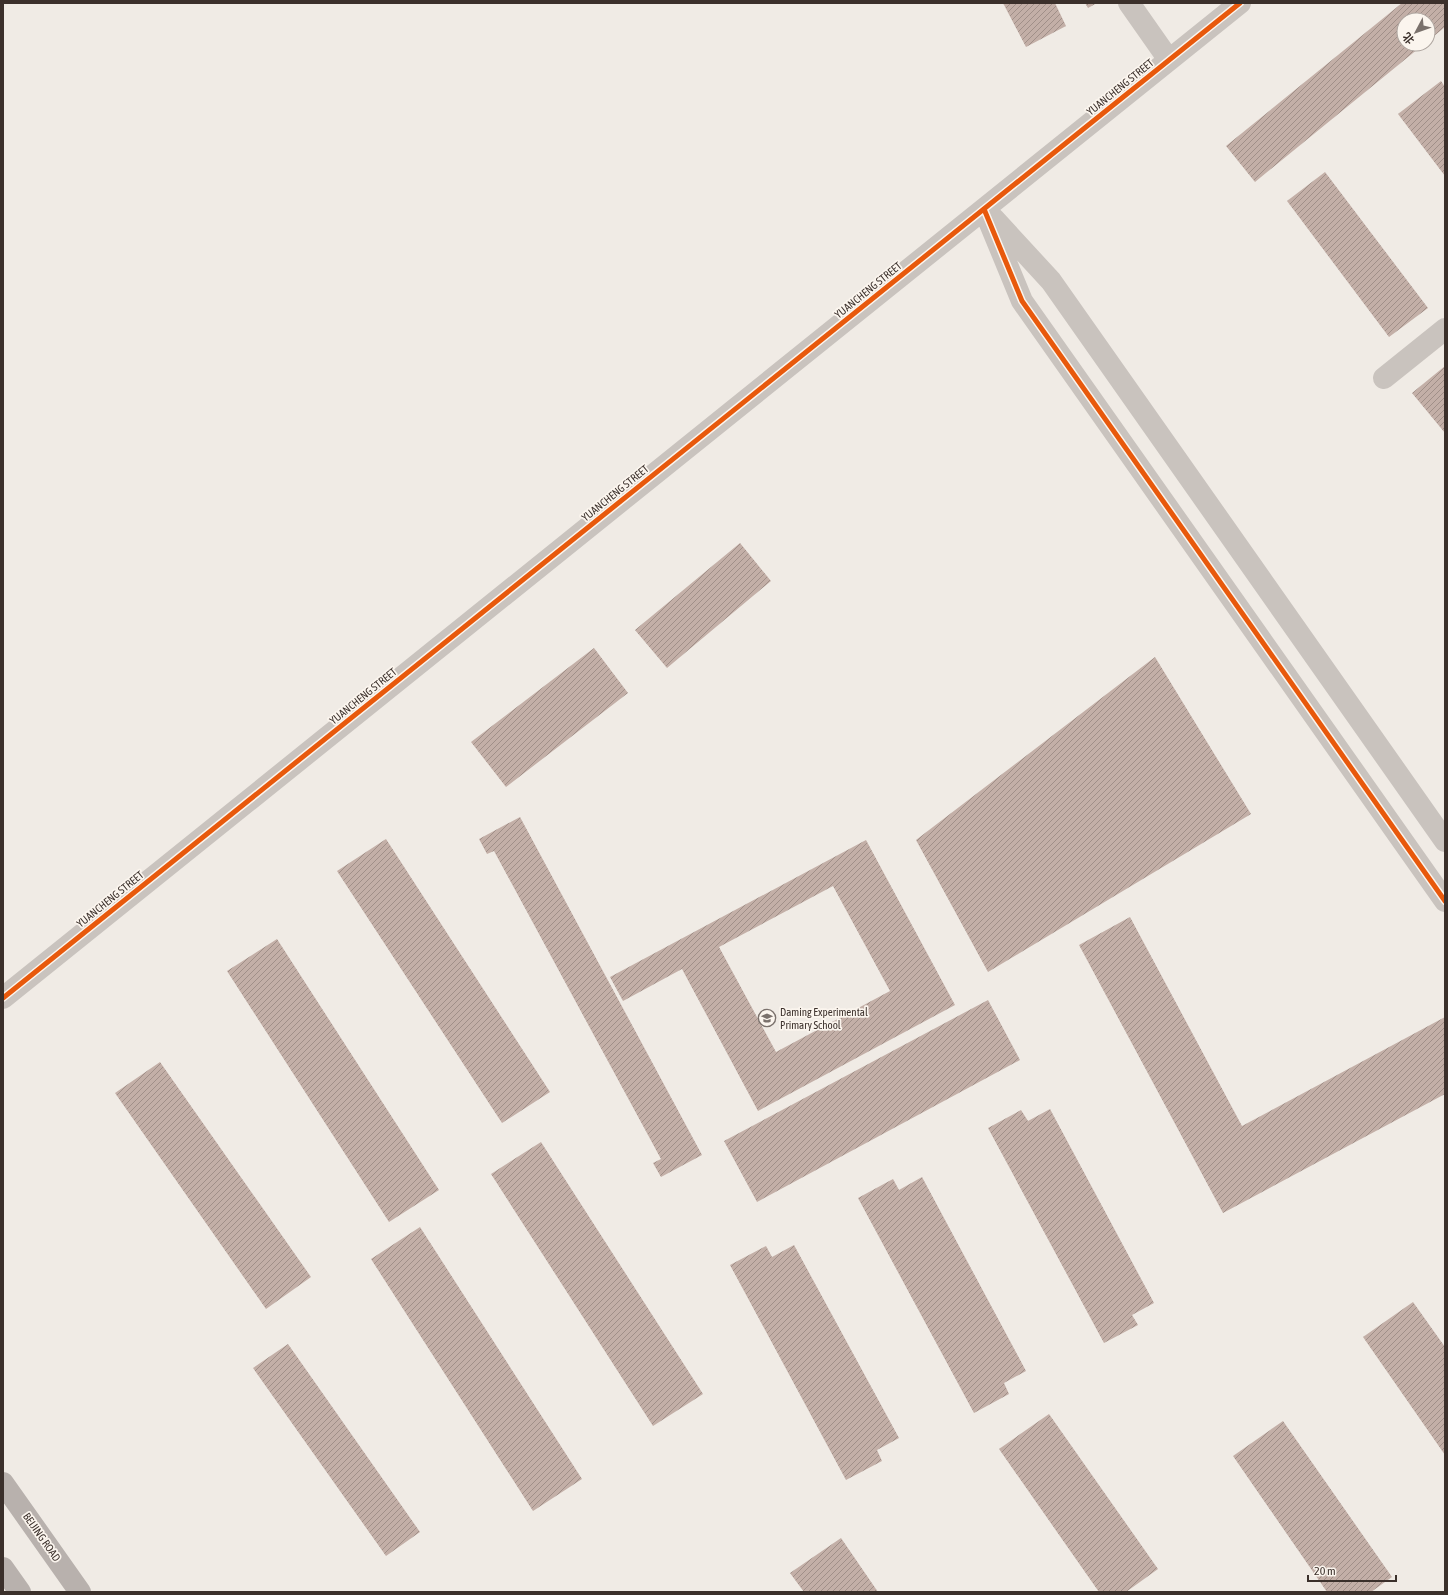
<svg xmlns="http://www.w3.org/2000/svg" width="1448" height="1595" font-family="'Asap Condensed','Noto Sans SC',sans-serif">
<defs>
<pattern id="building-hatch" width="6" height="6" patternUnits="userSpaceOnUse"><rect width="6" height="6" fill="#c3afa7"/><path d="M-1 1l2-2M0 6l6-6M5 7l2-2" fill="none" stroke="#a08f88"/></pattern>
</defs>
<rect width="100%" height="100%" fill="#f0ebe5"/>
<path fill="url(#building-hatch)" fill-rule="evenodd" d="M 1003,3 L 1055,3 L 1066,26 L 1026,47 Z
M 1085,3 L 1097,3 L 1088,8 Z
M 1402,3 L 1445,3 L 1445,27 L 1428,41 L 1428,20 L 1404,20 L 1404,44 L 1424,44 L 1255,182 L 1226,146 Z
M 1441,81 L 1445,87 L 1445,176 L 1398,114 Z
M 1325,172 L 1428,308 L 1389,337 L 1287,201 Z
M 1445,366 L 1445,433 L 1412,393 Z
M 740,543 L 771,581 L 667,668 L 635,630 Z
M 594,648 L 628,693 L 506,787 L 471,742 Z
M 1155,657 L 1251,814 L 988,972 L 916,840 Z
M 520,817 L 702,1155 L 661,1177 L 653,1163 L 661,1159 L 494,851 L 487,854 L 479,839 Z
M 386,839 L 550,1092 L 502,1123 L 337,871 Z
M 866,840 L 955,1005 L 758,1111 L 682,969 L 623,1001 L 610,977 ZM 833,886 L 890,991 L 776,1052 L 719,947 Z
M 1130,917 L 1242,1126 L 1445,1017 L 1445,1094 L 1223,1213 L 1079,945 Z
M 277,939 L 439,1190 L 389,1222 L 227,971 Z
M 988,1000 L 1020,1060 L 757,1202 L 724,1141 Z
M 160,1062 L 311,1277 L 266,1309 L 115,1093 Z
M 1050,1109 L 1154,1303 L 1132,1315 L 1138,1325 L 1104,1343 L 988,1128 L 1021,1110 L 1028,1121 Z
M 541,1142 L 703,1394 L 653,1426 L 491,1174 Z
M 922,1177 L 1026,1371 L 1004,1383 L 1009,1394 L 974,1413 L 858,1198 L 893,1179 L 899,1190 Z
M 420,1227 L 582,1479 L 533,1511 L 371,1259 Z
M 794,1245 L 899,1438 L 877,1450 L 882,1461 L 846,1480 L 730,1265 L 766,1246 L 772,1257 Z
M 1413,1302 L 1445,1347 L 1445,1455 L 1363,1337 Z
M 288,1344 L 420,1532 L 386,1556 L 253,1368 Z
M 1049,1414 L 1158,1569 L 1126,1592 L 1099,1592 L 999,1449 Z
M 1283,1421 L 1392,1577 L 1371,1592 L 1327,1592 L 1233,1456 Z
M 841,1538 L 878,1592 L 804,1592 L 790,1573 Z"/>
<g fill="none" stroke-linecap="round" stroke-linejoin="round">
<path stroke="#c9c3be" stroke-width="22" d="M 1129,3 L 1169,60
M 984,209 L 1022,301 L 1445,901
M 994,219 L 1051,281 L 1445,841
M 1384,378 L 1445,329
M 3,998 L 1240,3"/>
<path stroke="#b8b1ad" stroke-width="22" d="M 3,1483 L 80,1592
M 3,1568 L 20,1592"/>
<defs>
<path id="cycleway" d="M 984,209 L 1022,301 L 1445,901
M 3,998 L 1240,3"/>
</defs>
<use href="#cycleway" stroke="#fbf5ee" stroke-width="8"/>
<use href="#cycleway" stroke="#e8590c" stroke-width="5"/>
</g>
<defs>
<symbol id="school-ring" viewBox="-11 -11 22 22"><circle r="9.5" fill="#fbf5ee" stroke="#7a716c" stroke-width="1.5"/><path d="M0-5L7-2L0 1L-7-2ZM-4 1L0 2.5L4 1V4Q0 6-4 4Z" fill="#7a716c"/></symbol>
</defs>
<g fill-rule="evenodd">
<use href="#school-ring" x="757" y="1008" width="20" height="20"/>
</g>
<g text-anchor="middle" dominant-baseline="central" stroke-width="3.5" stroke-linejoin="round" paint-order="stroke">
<g font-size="11" fill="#3b302b" stroke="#fbf5ee">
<text transform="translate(1120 87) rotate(-39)">YUANCHENG STREET</text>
<text transform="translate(868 290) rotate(-39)">YUANCHENG STREET</text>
<text transform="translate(615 493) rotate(-39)">YUANCHENG STREET</text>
<text transform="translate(363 696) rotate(-39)">YUANCHENG STREET</text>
<text transform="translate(110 899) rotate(-39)">YUANCHENG STREET</text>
<text transform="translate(42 1537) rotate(55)">BEIJING ROAD</text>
</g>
<g font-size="11" fill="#3b302b" stroke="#fbf5ee" text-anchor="start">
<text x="780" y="1012">Daming Experimental<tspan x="780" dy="13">Primary School</tspan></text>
</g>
</g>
<rect width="1448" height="1595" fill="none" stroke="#3b302b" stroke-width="8"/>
<g transform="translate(1416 32) rotate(229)"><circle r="19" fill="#fbf5ee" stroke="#aea6a0"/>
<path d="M0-3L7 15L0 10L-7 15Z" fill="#7a716c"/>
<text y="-6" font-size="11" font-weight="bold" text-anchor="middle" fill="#3b302b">北</text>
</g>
<path d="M1308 1575v6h88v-6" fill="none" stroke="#3b302b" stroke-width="2"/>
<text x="1314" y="1575" font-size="12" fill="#3b302b" stroke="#fbf5ee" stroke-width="3" paint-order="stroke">20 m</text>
</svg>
